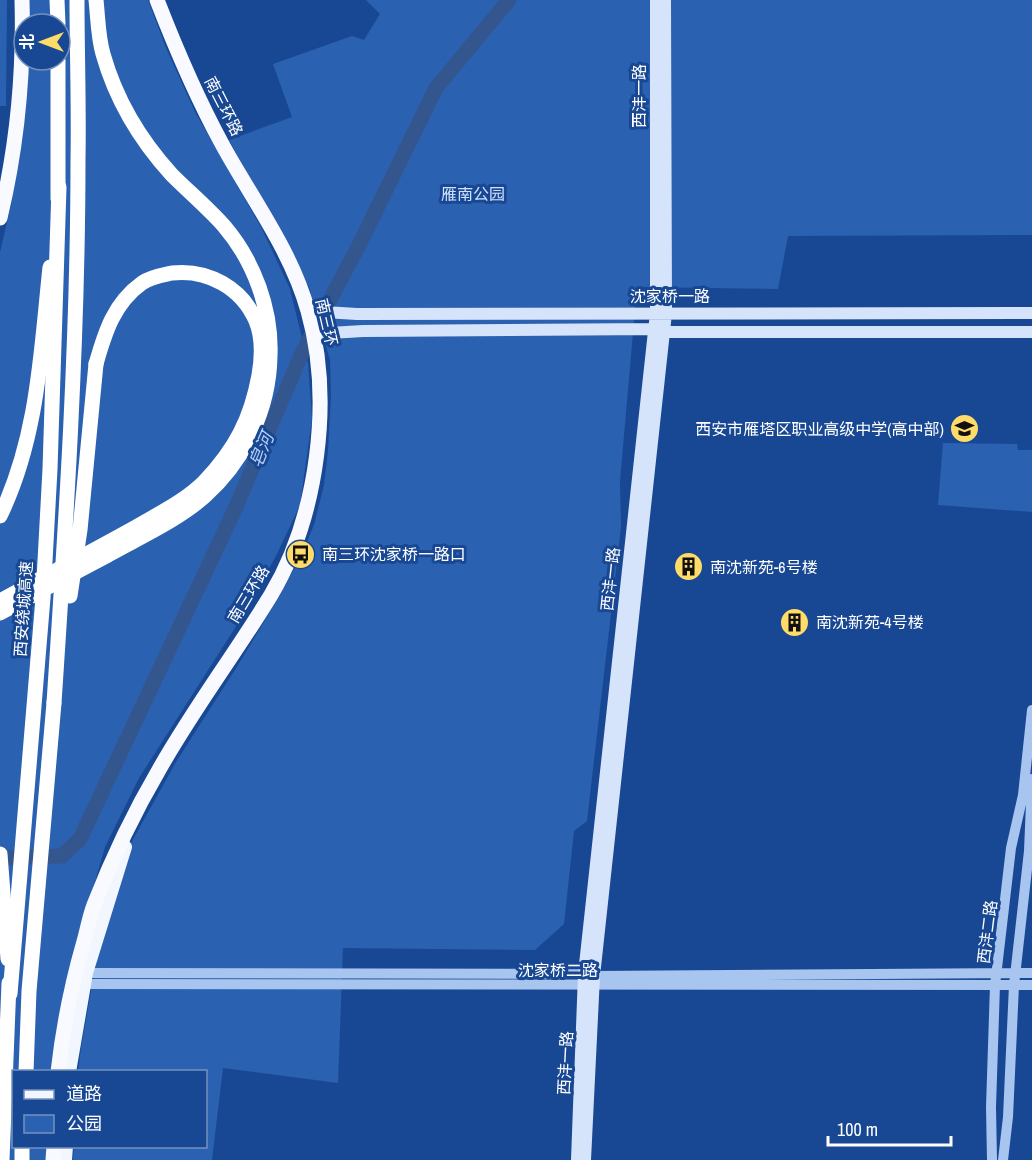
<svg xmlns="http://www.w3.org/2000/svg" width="1032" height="1160" font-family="'Archivo Narrow','Noto Sans SC',sans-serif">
<rect width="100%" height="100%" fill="#184893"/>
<path fill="#2b61b1" d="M 0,0 L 7,0 L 6,106 L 0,106 Z
M 26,0 L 148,0 L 166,48 L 195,112 L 261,227 L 290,289 L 308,363 L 312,419 L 300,505 L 276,556 L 235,628 L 139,778 L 105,847 L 64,989 L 52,1071 L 14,1072 L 14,1146 L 47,1147 L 46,1160 L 0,1160 L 0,252 L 12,201 L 19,146 L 25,60 L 60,60 L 60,24 L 26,24 Z
M 366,0 L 1032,0 L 1032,235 L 788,236 L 778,289 L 637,287 L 620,481 L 621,527 L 587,821 L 574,831 L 564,924 L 535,950 L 343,948 L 338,1083 L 223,1068 L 212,1160 L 73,1160 L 74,1147 L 206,1146 L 206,1072 L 78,1071 L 81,1048 L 99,946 L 120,873 L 131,843 L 176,762 L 238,665 L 279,597 L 301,556 L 314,525 L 324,485 L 328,451 L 331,397 L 330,360 L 309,287 L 229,140 L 292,117 L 273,64 L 352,36 L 364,40 L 380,14 Z
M 943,443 L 1017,444 L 1018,450 L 1032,450 L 1032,512 L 938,505 Z"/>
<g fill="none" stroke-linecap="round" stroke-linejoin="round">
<path stroke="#34568e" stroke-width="15" d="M 0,858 L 62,856 L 80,839 L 235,509 L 302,353 L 359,245 L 436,88 L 509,0"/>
<path stroke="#a8c5f0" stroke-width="10" d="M 86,973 L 584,974 L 594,976 L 1032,973
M 84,984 L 1032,985
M 992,1160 L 991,1107 L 995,985 L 1011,848 L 1023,795 L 1032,710
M 1003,1160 L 1008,1117 L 1014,985 L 1029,851 L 1032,779"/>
<path stroke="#d6e4fb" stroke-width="12" d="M 308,311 L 357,314 L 1032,313
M 313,334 L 363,331 L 654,329 L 664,332 L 1032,332
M 577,1160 L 584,974 L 656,313 L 656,0
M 585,1160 L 594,976 L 666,313 L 665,0"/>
<path stroke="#f1f6ff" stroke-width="14" d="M 69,1072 L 86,973 L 125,847
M 65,1160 L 66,1146"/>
<path stroke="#f8faff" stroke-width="15" d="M 0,218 C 17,147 24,73 22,0
M 58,1072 C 63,1028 71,987 83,945 C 87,932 89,918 94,905 C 111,861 136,809 160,768 C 194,708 235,654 271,595 C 318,516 333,399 308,311 C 291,250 252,199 222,144 C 197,98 176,49 157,0
M 53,1160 L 54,1146"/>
<path stroke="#fff" stroke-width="15" d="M 57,0 L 58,24
M 58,199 L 58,60
M 0,516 C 38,438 41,351 50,267
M 0,601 C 45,576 91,552 136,527 C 158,514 185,501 204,482 C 235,450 251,419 259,375 C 262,358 263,338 256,321 C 242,288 208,269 172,273 C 163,275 150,277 142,283 C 114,303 105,332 96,364
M 0,613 C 36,593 72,574 108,555 C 140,537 178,520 205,496 C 245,460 269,409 270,356 C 272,310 254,261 224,226 C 208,208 189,192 172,175 C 140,140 116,100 103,54 C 98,37 98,18 96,0
M 0,854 L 8,959
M 26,1072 L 29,991 L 54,703
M 2,1160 L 9,983
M 22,1160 L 22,1146"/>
<path stroke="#fff" stroke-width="15" d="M 70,596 L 80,530 L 96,364
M 54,703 C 66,522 78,340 78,159 C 79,106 77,53 77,0
M 10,994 L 43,598 L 50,469 L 59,187"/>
</g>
<defs>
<symbol id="school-disc" viewBox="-11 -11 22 22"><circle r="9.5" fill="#ffdb67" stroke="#184893"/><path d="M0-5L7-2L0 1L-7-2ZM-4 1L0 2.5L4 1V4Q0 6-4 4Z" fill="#111"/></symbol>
<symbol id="bus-disc" viewBox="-11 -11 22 22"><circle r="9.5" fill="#ffdb67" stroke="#184893"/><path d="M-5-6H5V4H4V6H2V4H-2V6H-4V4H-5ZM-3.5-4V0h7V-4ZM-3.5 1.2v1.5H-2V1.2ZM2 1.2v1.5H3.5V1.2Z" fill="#111"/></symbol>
<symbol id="building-disc" viewBox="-11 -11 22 22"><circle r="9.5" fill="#ffdb67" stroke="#184893"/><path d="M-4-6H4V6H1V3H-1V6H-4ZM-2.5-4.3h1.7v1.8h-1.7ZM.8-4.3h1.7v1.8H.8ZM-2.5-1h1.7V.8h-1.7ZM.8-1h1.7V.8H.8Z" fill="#111"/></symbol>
</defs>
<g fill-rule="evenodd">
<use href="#school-disc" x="948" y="412" width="33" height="33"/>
<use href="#bus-disc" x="284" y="538" width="33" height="33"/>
<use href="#building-disc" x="672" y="550" width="33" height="33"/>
<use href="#building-disc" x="778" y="606" width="33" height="33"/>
</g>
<g text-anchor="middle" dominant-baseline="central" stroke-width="6" stroke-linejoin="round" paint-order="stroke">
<g font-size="16" fill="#fff" stroke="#184893">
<text transform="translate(639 96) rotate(-90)">西沣一路</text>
<text transform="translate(224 106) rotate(63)">南三环路</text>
<text x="670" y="296">沈家桥一路</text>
<text transform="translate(327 322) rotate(77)">南三环</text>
<text transform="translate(610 579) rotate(-84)">西沣一路</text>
<text transform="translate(248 594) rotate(-59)">南三环路</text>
<text transform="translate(23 609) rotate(-86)">西安绕城高速</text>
<text transform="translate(987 932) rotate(-83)">西沣二路</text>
<text x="558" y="970">沈家桥二路</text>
<text transform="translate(565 1063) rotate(-87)">西沣一路</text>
</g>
<g font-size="16" fill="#cfe1fb" stroke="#184893">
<text x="473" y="194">雁南公园</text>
</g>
<g font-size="16" fill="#fff" stroke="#184893" text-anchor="start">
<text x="944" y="429" text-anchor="end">西安市雁塔区职业高级中学(高中部)</text>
<text x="322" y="554">南三环沈家桥一路口</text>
<text x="710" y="567">南沈新苑-6号楼</text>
<text x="816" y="622">南沈新苑-4号楼</text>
</g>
<g font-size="18" font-style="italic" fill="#b5d0f7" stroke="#184893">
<text transform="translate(261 450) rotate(-67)">皂河</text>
</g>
</g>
<rect x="12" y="1070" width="195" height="78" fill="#184893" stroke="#7491be" stroke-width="1.5"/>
<rect x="24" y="1090" width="30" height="9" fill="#f1f6ff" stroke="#7491be" stroke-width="1.5"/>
<text x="66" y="1100" font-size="18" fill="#ffffff">道路</text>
<rect x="24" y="1115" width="30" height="18" fill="#2b61b1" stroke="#7491be" stroke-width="1.5"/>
<text x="66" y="1130" font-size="18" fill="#ffffff">公园</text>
<g transform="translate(42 42) rotate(270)"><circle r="28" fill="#184893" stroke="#7491be" stroke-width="1.5"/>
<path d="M0-4.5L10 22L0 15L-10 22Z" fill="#ffdb67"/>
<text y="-9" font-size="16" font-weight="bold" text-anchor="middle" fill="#ffffff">北</text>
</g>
<path d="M828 1136v9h123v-9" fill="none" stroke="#ffffff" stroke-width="3"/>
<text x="837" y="1136" font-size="18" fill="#ffffff" stroke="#184893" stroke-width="4.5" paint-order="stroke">100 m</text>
</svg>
